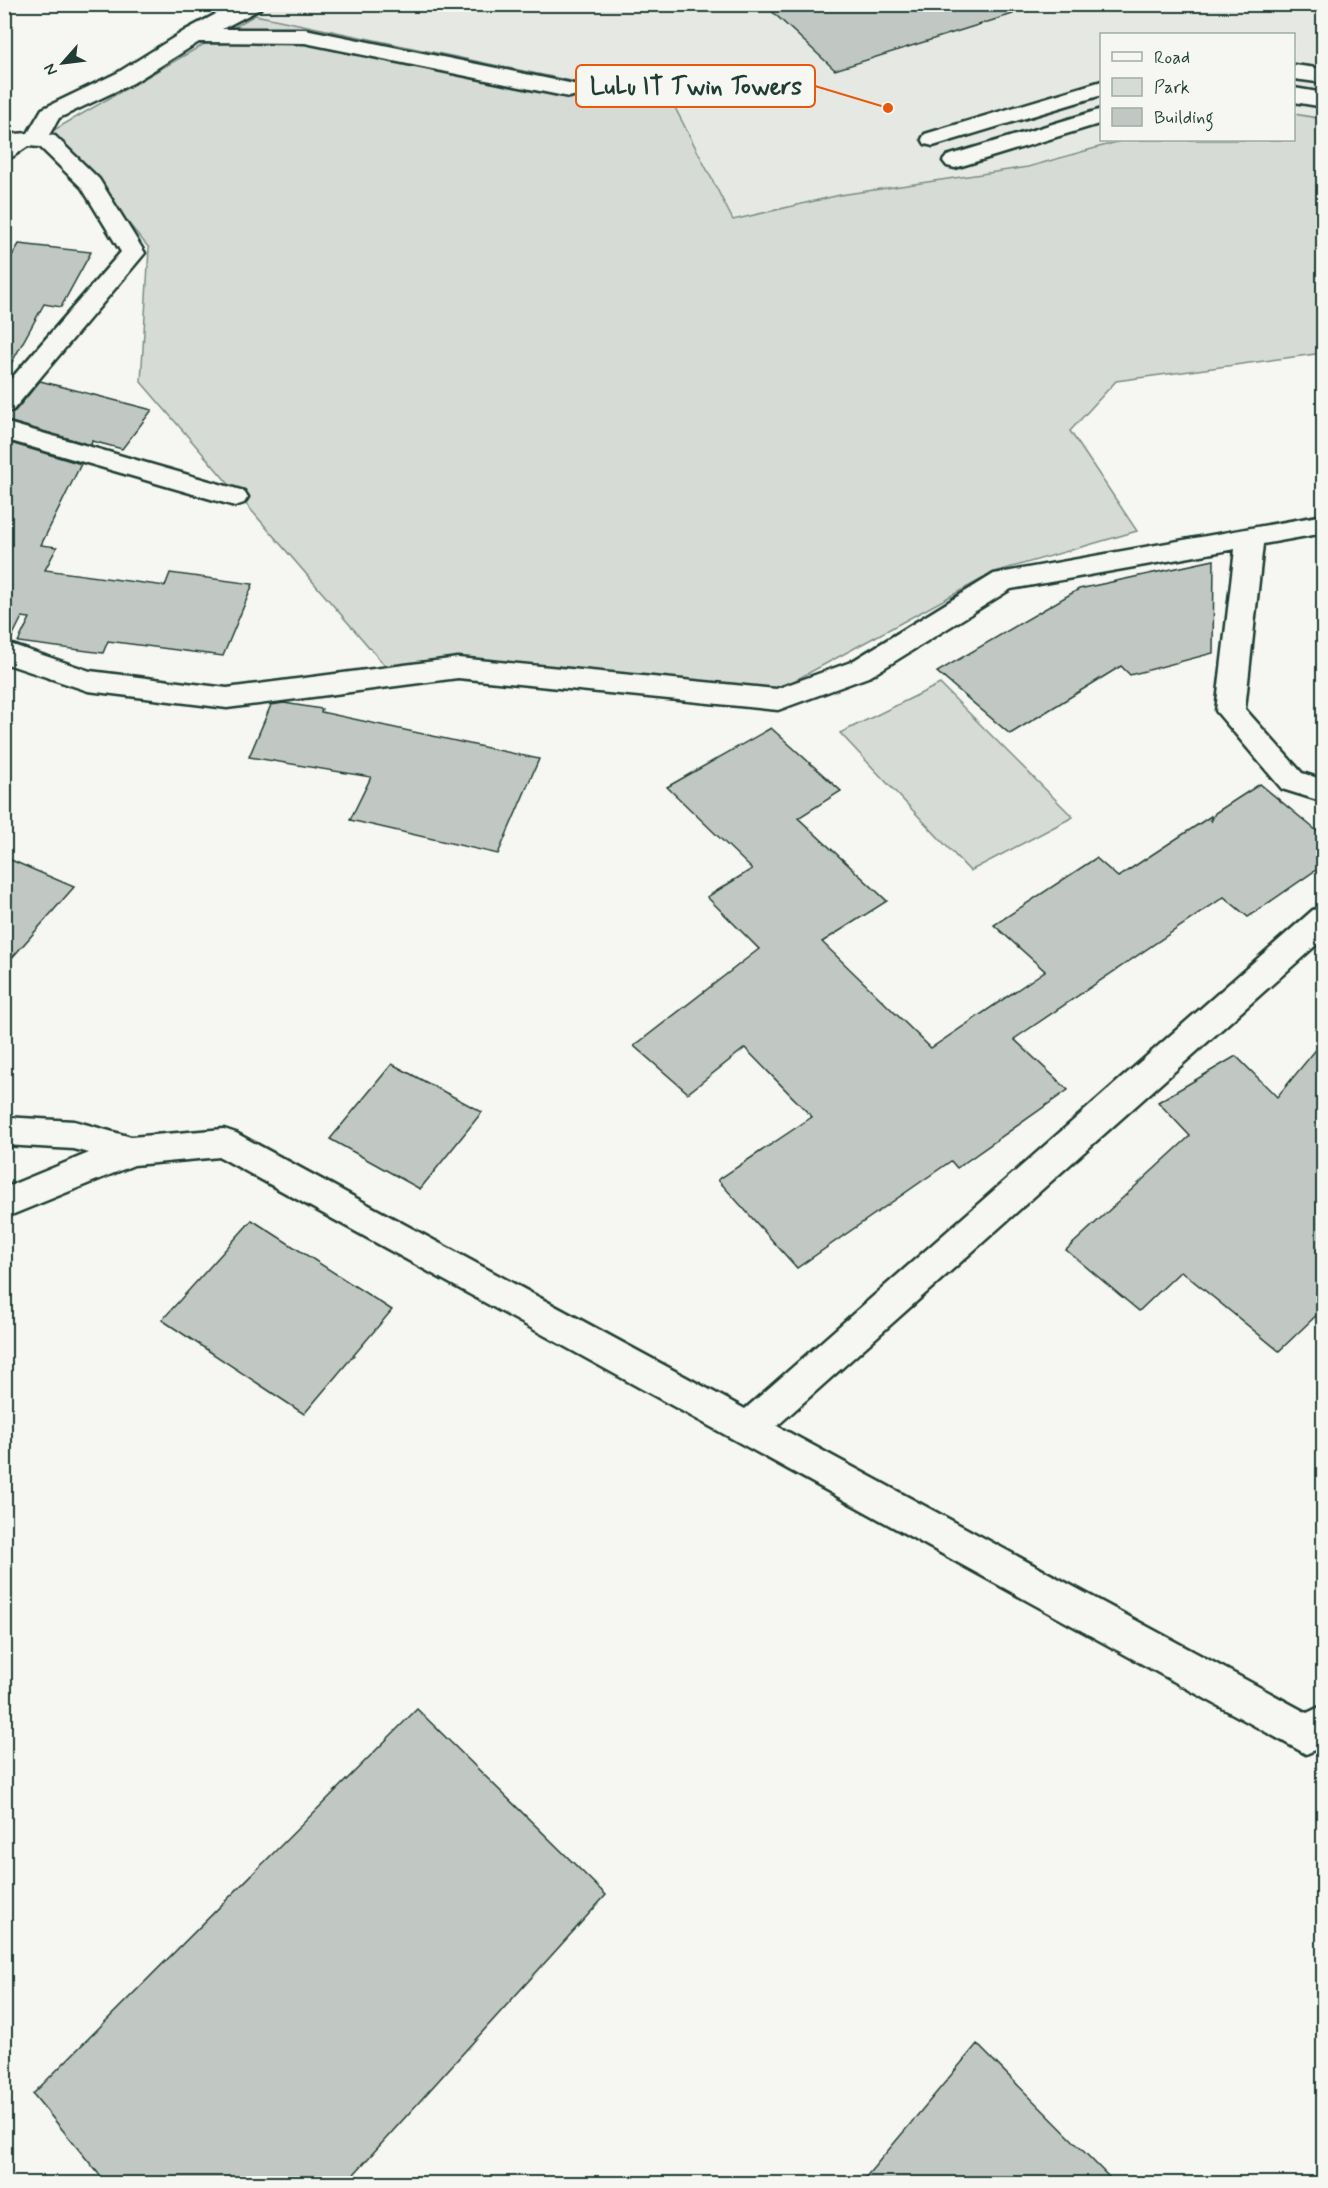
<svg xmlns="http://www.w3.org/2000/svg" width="1328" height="2188" font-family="Mynerve,sans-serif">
<rect width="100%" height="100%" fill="#f6f6f2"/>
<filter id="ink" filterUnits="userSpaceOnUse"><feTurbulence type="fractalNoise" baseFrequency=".0167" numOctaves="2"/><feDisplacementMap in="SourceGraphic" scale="12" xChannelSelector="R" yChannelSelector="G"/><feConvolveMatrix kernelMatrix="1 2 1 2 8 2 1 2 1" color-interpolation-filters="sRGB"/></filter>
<g filter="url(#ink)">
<path fill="#e6e8e4" d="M 276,4 L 1323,5 L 1323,119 L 1294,114 L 1294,34 L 1102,34 L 1102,140 L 1124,140 L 1028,167 L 840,195 L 733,220 L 672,102 L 255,15 Z"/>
<path fill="#d6dbd6" stroke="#7a8c85" stroke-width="1.5" d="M 255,15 L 672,102 L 733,220 L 840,195 L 1028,167 L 1124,140 L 1294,140 L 1294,114 L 1323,119 L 1323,353 L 1116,381 L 1070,431 L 1137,531 L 995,572 L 781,688 L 387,668 L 141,382 L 149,248 L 52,131 Z
M 940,684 L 1073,817 L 970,871 L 840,733 Z"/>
<path fill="#c1c8c3" stroke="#1f3d34" stroke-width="1.5" d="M 764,4 L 1012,4 L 1013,14 L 835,70 Z
M 19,244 L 91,252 L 61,307 L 44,304 L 6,373 L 12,374 L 4,383 L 4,269 Z
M 40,381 L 152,410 L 122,449 L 92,441 L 91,445 L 4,420 L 4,414 L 15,411 Z
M 4,441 L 81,464 L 41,545 L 57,547 L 45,570 L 165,586 L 170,573 L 253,584 L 223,656 L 108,641 L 103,653 L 18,642 L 30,618 L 22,617 L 10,641 L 4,640 Z
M 1214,560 L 1213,653 L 1130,675 L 1121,666 L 1010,734 L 937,672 L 1079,589 Z
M 284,703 L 322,709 L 321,712 L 539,759 L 498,854 L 350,820 L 371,777 L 249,757 L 271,705 Z
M 771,728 L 841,791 L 798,818 L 887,901 L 822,942 L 931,1048 L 1045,971 L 994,925 L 1096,858 L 1118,877 L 1211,816 L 1211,822 L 1215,813 L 1260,784 L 1323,836 L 1323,865 L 1248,917 L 1224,897 L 1014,1039 L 1068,1090 L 957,1168 L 951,1161 L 797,1268 L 718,1180 L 812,1117 L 745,1048 L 688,1093 L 634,1046 L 759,949 L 707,897 L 752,869 L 667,787 Z
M 4,857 L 74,887 L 4,967 Z
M 1323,1041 L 1323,1309 L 1279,1351 L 1181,1271 L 1139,1311 L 1066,1250 L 1190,1136 L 1158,1102 L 1236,1056 L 1277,1097 Z
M 392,1064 L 482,1112 L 420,1189 L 330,1139 Z
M 252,1220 L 392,1310 L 304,1414 L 162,1320 Z
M 417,1709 L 606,1895 L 345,2184 L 107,2184 L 33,2094 Z
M 977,2044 L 1116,2184 L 860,2184 Z"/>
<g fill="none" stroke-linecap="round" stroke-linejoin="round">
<defs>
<path id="minor" d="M 235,4 L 262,4 L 260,9 L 222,29 L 305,29 L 569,83 L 577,85 L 580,90 L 577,95 L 569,97 L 305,43 L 199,42 L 133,83 L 59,118 L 49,135 L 55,136 L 99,179 L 145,253 L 13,410 L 4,412 L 4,387 L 121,252 L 82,188 L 40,147 L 28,146 L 12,157 L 4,159 L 4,141 L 15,134 L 28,133 L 42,109 L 117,73 L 186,30 Z
M 1294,65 L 1324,69 L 1324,83 L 1294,79 Z
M 1102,81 L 1102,95 L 933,146 L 925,144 L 922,139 L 925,134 Z
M 1294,88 L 1324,93 L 1324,107 L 1294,102 Z
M 1102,109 L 1102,123 L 955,168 L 947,166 L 943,161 L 947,156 Z
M 4,422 L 244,491 L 248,497 L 244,503 L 235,506 L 4,439 Z
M 1324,515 L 1324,533 L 1263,544 L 1245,709 L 1302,773 L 1324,780 L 1324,802 L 1282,789 L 1216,711 L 1235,549 L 1011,589 L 871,676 L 778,710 L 458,678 L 227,708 L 88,691 L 4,663 L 4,642 L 90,671 L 227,688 L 458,658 L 776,689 L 851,662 L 994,574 Z
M 1324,907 L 1324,938 L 777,1426 L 1307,1713 L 1324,1705 L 1324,1746 L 1306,1754 L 220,1157 L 134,1165 L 4,1218 L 4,1188 L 89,1153 L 74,1149 L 4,1145 L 4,1117 L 74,1121 L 131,1137 L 224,1129 L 236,1133 L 745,1409 L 1313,910 Z"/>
</defs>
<use href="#minor" stroke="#1f3d34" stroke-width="5"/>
<use href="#minor" fill="#f6f6f2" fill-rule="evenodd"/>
</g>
</g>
<path fill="none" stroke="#e8590c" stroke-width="2" d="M888 108L815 86"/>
<circle fill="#e8590c" stroke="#f6f6f2" stroke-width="2" cx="888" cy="108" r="6"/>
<rect fill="#f6f6f2" stroke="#e8590c" stroke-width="2" x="576" y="65" width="239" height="42" rx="6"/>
<g font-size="24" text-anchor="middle" font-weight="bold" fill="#1f3d34">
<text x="696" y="94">LuLu IT Twin Towers</text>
</g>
<rect width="1328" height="2188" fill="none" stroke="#f6f6f2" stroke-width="24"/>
<rect x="12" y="12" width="1304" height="2164" fill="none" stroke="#1f3d34" stroke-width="2" filter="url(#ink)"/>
<rect x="1100" y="33" width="195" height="108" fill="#f6f6f2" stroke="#a0aca6" stroke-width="1.5"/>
<rect x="1112" y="52" width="30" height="9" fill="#f6f6f2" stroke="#a0aca6" stroke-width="1.5"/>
<text x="1154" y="63" font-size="18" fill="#1f3d34">Road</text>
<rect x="1112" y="78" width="30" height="18" fill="#d6dbd6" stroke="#a0aca6" stroke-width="1.5"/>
<text x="1154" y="93" font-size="18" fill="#1f3d34">Park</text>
<rect x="1112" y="108" width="30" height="18" fill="#c1c8c3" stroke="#a0aca6" stroke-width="1.5"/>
<text x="1154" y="123" font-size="18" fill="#1f3d34">Building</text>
<g transform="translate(63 63) rotate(242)" stroke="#f6f6f2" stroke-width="4.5" paint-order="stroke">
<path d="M0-4.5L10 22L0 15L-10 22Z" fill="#1f3d34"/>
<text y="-9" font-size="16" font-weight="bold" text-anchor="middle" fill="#1f3d34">N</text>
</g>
</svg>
